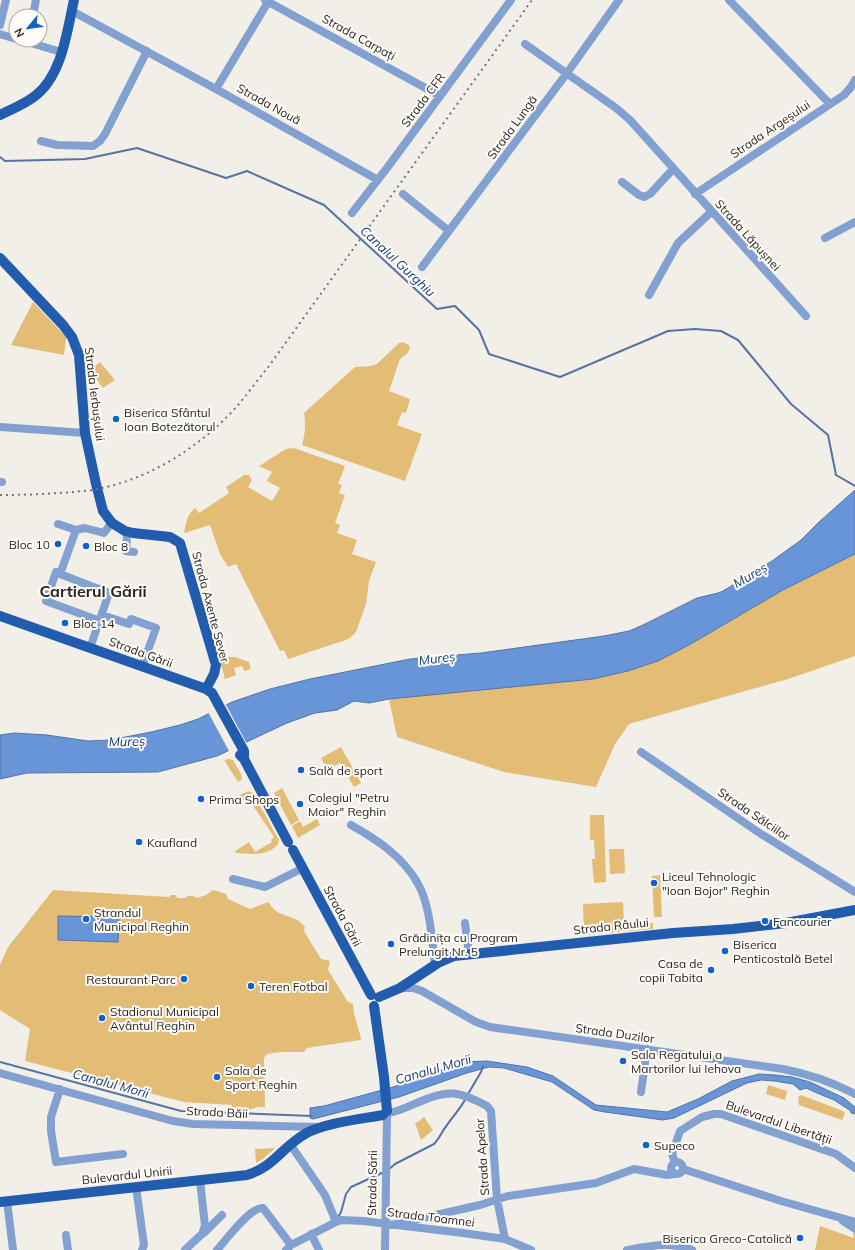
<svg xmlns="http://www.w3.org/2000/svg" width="855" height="1250" font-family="Mulish,sans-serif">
<rect width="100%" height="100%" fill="#f2efe9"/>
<path fill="#e3bc76" d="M 33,302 L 64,335 L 66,338 L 64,355 L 11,345 Z
M 403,342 L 410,346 C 409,353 406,355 400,359 L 389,391 L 410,399 L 406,413 L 402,412 L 397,425 L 422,434 L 405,481 L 302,445 C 305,434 306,425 304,413 L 355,367 L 371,366 L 377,364 L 399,343 Z
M 100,362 L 115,380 L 103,388 L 90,370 Z
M 294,448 L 345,466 L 338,484 L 342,485 L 339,493 L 345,495 L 335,523 L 340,525 L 337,533 L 357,540 L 352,554 L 376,562 L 369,581 L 366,604 L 356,632 L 351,637 L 346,640 L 288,659 L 284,650 L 280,651 L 236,564 L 228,567 L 220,554 L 210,525 L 184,533 C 186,523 187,514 195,508 L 199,513 L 229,493 L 226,487 L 244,475 L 249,475 L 252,480 L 248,487 L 272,501 L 280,488 L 267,481 L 272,472 L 259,466 L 286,449 Z
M 855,554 L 855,656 L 788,679 L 629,724 L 615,744 L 596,787 L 504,772 L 397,737 L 389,699 L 553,683 L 593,679 L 628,671 L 658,661 L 689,645 L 783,590 Z
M 219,657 L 235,657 L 249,662 L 251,669 L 244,671 L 242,666 L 234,668 L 236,675 L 225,679 Z
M 341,747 L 361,783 L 354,787 L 340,763 L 327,770 L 321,758 Z
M 229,759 L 233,760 L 241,774 L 242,779 L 238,782 L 224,760 Z
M 282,788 L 299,820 L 291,825 L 274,793 Z
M 248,791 L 253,793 L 279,840 L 279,842 C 271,857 250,854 236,853 L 235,851 L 249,842 L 255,852 L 272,842 L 271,840 L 274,837 L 247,797 L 243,800 L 240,795 Z
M 590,815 L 604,815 L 606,882 L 594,883 L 592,859 L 595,859 L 594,840 L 590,840 Z
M 317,819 L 320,825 L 298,838 L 292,826 L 300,821 L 303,827 Z
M 609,849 L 624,849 L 625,873 L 610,874 Z
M 660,875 L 662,917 L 654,917 L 652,876 Z
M 53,890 L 169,897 L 171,895 L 176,895 L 177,898 L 185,898 L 188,896 L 193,896 L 197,898 L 206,895 L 213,890 L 226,894 L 228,899 L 250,909 L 268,902 C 278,916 282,913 295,919 C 299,920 302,924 305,927 L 304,931 L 321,959 L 330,961 L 328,970 L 348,1002 L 353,1004 C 354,1009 353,1013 355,1017 C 357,1025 360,1032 361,1040 L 307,1048 L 304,1052 L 281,1052 L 267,1054 L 264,1058 L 265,1107 L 257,1107 L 247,1111 L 231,1108 L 232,1105 L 184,1102 L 25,1061 L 30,1029 L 0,1010 L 0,965 L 8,947 Z
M 623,902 L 624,921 L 640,920 L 640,923 L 653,923 L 653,929 L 584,935 L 583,904 Z
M 768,1085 L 787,1091 L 785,1100 L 766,1094 Z
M 801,1095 L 843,1111 L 845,1114 L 842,1120 L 799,1105 L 798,1097 Z
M 424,1117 L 433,1130 L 421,1140 L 415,1123 L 418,1122 Z
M 275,1148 L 263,1159 L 256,1163 L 255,1149 Z
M 820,1226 L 854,1238 L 853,1234 L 855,1231 L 855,1250 L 815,1250 Z"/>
<path fill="#6795d8" stroke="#5474a2" d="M 855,490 L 855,554 L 783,590 L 689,645 L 658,661 L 628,671 L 593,679 L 553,683 L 389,699 L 369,703 L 354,701 L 337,710 L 315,713 L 287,723 L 217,756 L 158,772 L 27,773 L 0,779 L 0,735 L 14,733 L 47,735 L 88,741 L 110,740 L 151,732 L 180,725 L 198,719 L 232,702 L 270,689 L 310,679 L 410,659 L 481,653 L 604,636 L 629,631 L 643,625 L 697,598 L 718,593 L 723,591 L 772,561 L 801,540 L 819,522 Z
M 58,916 L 119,917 L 118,942 L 58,940 Z
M 487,1061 L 527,1067 L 553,1076 L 596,1105 L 667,1112 L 698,1099 L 732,1081 L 759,1074 L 775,1075 L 792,1077 L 810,1082 L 844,1098 L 855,1107 L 855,1114 L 851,1113 L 851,1111 L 834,1100 L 817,1093 L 806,1088 L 800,1090 L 793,1084 L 774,1081 L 761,1080 L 747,1083 L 674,1118 L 663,1120 L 605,1112 L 594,1110 L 552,1082 L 504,1068 L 489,1067 L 467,1073 L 399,1097 L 313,1119 L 310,1118 L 310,1108 L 324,1106 L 393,1087 L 465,1062 Z"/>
<path fill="#f2efe9" d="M 225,703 L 247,744 L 230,753 L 208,712 Z"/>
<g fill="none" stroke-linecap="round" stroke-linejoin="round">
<path stroke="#5474a2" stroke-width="2" d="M 0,157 L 5,161 L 85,159 L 137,148 L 226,178 L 247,171 L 324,205 L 437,309 L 455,306 L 479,330 L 489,354 L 560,377 L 668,331 L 695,329 L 721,331 L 738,340 L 791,404 L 828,435 L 836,475 L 855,486
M 0,1062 L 181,1111 L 312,1116
M 468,1094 L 481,1072 L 483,1066
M 388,1170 L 395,1164 L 434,1144 C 440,1138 442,1131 447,1125 C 453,1116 461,1108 466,1098
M 337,1219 L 341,1212 L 346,1194 L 351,1187 L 384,1172"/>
<path stroke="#82a1d0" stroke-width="8" d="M 265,0 L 440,96
M 729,0 L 830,104
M 72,11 L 216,89 L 378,180
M 33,15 L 36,0
M 0,25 L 6,0
M 0,34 L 16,39
M 21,40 L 61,52
M 525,44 L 616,108 L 630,120 L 806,316
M 216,89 L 268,2
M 41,141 L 57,145 L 93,146 L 100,141 L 105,134 L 147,51
M 622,182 L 639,195 L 644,197 L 650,194 L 673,169
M 403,194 L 449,231
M 695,194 L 844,95 L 851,87 L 855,80
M 352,213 L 387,168 L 511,0
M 825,238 L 855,222
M 422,267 L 567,73 L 619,0
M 649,295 L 678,243 L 711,212
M 0,427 L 85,433
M 0,482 L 2,482
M 58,524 L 76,530 L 60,574 L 109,593 L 90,648
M 76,530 L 85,528 L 104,533 L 109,526
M 127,535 L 126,551 L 134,552
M 60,574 L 56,572 L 46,601 L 100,621
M 102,615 L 129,624 L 131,619 L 156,628 L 144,661
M 641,752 L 761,834 L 855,892
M 351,825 C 376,839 402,856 417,882 C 430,903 432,940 435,965
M 233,879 L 265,887 L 303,868
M 465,923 L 469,954
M 401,988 L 413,988 L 422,991 L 476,1022 L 490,1027 L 783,1069 C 809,1074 832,1082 855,1094
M 0,1073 L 173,1121 L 193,1124 L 318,1127
M 60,1089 L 51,1117 L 51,1131 L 56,1162 L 123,1154
M 641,1092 L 647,1049
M 389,1113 C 400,1111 409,1106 419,1102 C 448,1089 459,1091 487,1106 L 491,1111 L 497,1199 L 505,1239
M 290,1144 L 325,1195 L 336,1222
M671 1168a6 6 0 1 1 12 0a6 6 0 1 1-12 0Z
M 675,1162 L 672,1154 L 680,1131 L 702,1117 L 714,1114 L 721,1114 L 836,1154 L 855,1168
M 683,1169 L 781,1201 L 855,1222
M 136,1187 L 144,1245 L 142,1250
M 7,1201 L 13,1250
M 843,1221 L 855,1229
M 396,1224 L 480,1205 L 508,1196 L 596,1183 L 634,1169 L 667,1175 L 674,1174
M 204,1233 L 222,1215
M 311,1234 L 319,1250
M 66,1235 L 68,1250
M 185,1250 L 202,1234 L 205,1226 L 200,1180
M 217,1250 C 226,1240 250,1207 263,1208 L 291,1245
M 286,1250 L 291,1245 L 336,1222 L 342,1220 L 363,1221 L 463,1233 L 505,1239 L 531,1250
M 385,1250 L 387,1117
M 627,1250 C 650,1246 671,1241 692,1250"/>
<path stroke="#215caf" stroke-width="10" d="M 0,115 C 12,109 25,104 35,96 C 62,76 67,31 74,0
M 0,258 L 63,325 L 72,337 L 79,355 L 85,433 L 96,484 L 103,511 L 112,523 L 125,531 L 133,533 L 170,537 L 180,543 L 216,665 L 214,674 L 206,689
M 0,616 L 206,689 L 212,693 L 244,751 L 244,759
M 240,755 L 244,759 L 288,842
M 293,850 L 371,995
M 379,997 L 400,988 L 438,963 L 454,956 L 673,933 L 733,929 L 786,923 L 855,910
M 374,1006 L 384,1077 L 387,1111
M 0,1202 L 247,1175 C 275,1166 281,1148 305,1134 C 324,1123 361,1119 383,1115"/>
<path stroke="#767571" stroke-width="2" stroke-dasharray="2 4" stroke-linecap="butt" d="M 0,495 C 24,495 49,494 73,492 C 81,491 90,491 97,489 C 151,479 203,445 239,404 C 249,392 259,378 269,366 L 532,0"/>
</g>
<g fill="#1162cc" stroke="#fffcf8" stroke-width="1.5">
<circle cx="116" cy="419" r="4"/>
<circle cx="58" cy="544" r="4"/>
<circle cx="86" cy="546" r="4"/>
<circle cx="65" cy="623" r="4"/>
<circle cx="301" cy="770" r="4"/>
<circle cx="201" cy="799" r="4"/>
<circle cx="300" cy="804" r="4"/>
<circle cx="139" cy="842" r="4"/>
<circle cx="654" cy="883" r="4"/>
<circle cx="86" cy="919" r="4"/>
<circle cx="765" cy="921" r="4"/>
<circle cx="391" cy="944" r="4"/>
<circle cx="725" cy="951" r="4"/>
<circle cx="711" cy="970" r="4"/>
<circle cx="184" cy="979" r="4"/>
<circle cx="251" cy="986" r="4"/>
<circle cx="102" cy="1018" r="4"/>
<circle cx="623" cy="1061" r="4"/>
<circle cx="217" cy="1077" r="4"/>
<circle cx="646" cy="1145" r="4"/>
<circle cx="800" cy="1238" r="4"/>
</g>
<g text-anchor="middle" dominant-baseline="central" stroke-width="4" stroke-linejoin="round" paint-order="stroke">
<g font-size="12" fill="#272624" stroke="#fffcf8">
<text transform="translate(359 37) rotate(29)">Strada Carpați</text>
<text transform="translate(423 100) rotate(-53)">Strada CFR</text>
<text transform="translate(269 104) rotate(29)">Strada Nouă</text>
<text transform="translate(512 127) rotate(-54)">Strada Lungă</text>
<text transform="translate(770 129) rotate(-34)">Strada Argeșului</text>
<text transform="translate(748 235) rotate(48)">Strada Lăpușnei</text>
<text transform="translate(95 394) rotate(83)">Strada Ierbușului</text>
<text transform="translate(211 607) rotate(75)">Strada Axente Sever</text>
<text transform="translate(141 652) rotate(20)">Strada Gării</text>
<text transform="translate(754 814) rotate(34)">Strada Sălciilor</text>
<text transform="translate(343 916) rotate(62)">Strada Gării</text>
<text transform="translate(611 926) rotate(-6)">Strada Râului</text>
<text transform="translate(615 1033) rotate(8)">Strada Duzilor</text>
<text transform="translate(217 1112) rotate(3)">Strada Băii</text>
<text transform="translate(779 1122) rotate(19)">Bulevardul Libertății</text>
<text transform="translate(482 1157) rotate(-94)">Strada Apelor</text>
<text transform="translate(127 1175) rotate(-6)">Bulevardul Unirii</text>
<text transform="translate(372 1183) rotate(-89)">Strada Sării</text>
<text transform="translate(431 1217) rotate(7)">Strada Toamnei</text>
</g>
<g font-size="12" fill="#272624" stroke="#fffcf8" text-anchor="start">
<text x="124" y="412">Biserica Sfântul<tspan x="124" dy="14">Ioan Botezătorul</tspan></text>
<text x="50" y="544" text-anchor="end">Bloc 10</text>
<text x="94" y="546">Bloc 8</text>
<text x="73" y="623">Bloc 14</text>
<text x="309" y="770">Sală de sport</text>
<text x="308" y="797">Colegiul "Petru<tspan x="308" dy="14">Maior" Reghin</tspan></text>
<text x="209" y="799">Prima Shops</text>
<text x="147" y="842">Kaufland</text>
<text x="662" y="876">Liceul Tehnologic<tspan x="662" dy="14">"Ioan Bojor" Reghin</tspan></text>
<text x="94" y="912">Ștrandul<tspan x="94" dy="14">Municipal Reghin</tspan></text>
<text x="773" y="921">Fancourier</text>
<text x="399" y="937">Grădinița cu Program<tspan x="399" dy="14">Prelungit Nr. 5</tspan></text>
<text x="733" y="944">Biserica<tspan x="733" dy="14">Penticostală Betel</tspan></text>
<text x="703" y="963" text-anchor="end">Casa de<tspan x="703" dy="14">copii Tabita</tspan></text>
<text x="176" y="979" text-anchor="end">Restaurant Parc</text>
<text x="259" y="986">Teren Fotbal</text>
<text x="110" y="1011">Stadionul Municipal<tspan x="110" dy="14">Avântul Reghin</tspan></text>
<text x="631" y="1054">Sala Regatului a<tspan x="631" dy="14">Martorilor lui Iehova</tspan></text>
<text x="225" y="1070">Sala de<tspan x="225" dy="14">Sport Reghin</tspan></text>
<text x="654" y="1145">Supeco</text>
<text x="792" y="1238" text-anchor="end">Biserica Greco-Catolică</text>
</g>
<g font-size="13" font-style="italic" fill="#123d7a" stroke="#fffcf8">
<text transform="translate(398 261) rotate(43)">Canalul Gurghiu</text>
<text transform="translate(750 575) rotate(-30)">Mureș</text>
<text transform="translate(437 658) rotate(-7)">Mureș</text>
<text transform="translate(127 741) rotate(-1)">Mureș</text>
<text transform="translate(433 1069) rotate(-16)">Canalul Morii</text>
<text transform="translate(111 1083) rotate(15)">Canalul Morii</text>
</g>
<g font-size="16" font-weight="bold" fill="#272624" stroke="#fffcf8">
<text x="93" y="591">Cartierul Gării</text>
</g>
</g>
<g transform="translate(28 28) rotate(241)"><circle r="19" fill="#fffcf8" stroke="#a9a6a3"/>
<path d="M0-3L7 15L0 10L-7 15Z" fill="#1162cc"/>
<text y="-6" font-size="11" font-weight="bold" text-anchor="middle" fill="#272624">N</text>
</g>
</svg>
